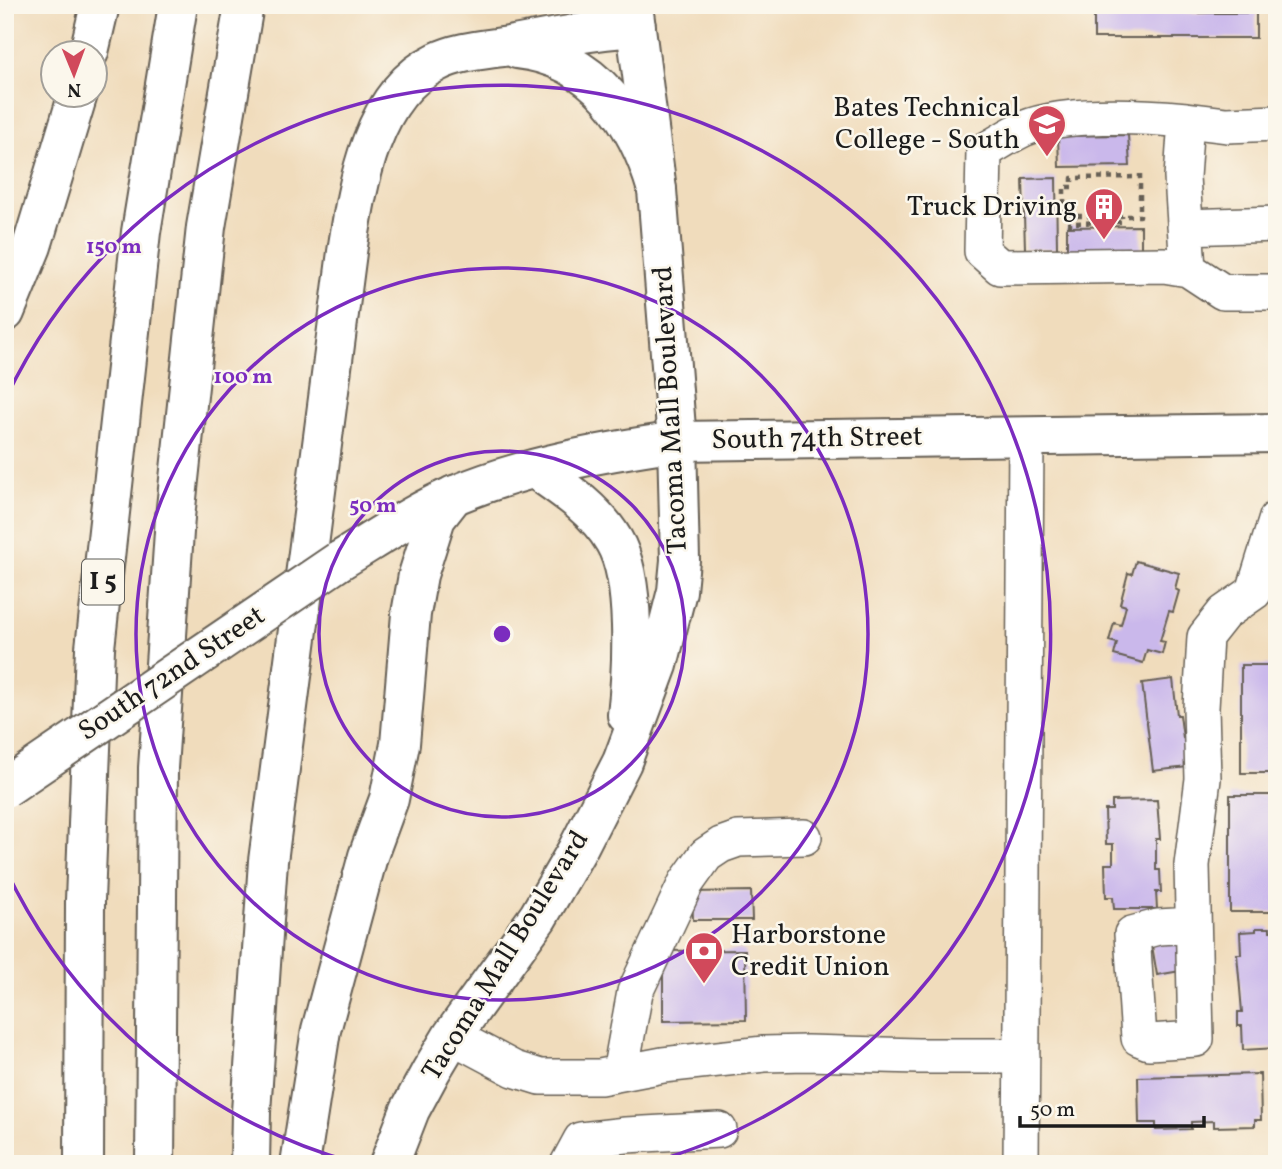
<svg xmlns="http://www.w3.org/2000/svg" width="1282" height="1169" font-family="Vollkorn,serif">
<rect width="100%" height="100%" fill="#fbf7ec"/>
<filter id="ink" filterUnits="userSpaceOnUse"><feTurbulence type="fractalNoise" baseFrequency=".0143" numOctaves="2"/><feDisplacementMap in="SourceGraphic" scale="14" xChannelSelector="R" yChannelSelector="G"/><feConvolveMatrix kernelMatrix="1 2 1 2 8 2 1 2 1" color-interpolation-filters="sRGB"/></filter>
<filter id="wash" filterUnits="userSpaceOnUse"><feTurbulence type="fractalNoise" baseFrequency=".00686" numOctaves="4" result="noise"/><feDisplacementMap in="SourceGraphic" scale="28" xChannelSelector="R" yChannelSelector="G"/><feGaussianBlur stdDeviation="1.57" result="paint"/><feColorMatrix in="noise" values="0 0 0 0 0 0 0 0 0 0 0 0 0 0 0 0 0 1.4 0 .05"/><feComposite in="paint" operator="in"/></filter>
<g filter="url(#wash)">
<rect width="100%" height="100%" fill="#f0dcbc"/>
<g id="blocks">
<path fill="#cab8eb" d="M 1094,13 L 1256,13 L 1256,38 L 1094,38 Z
M 1128,135 L 1130,166 L 1059,167 L 1058,136 Z
M 1056,178 L 1057,249 L 1025,249 L 1023,179 Z
M 1141,226 L 1141,256 L 1067,256 L 1067,227 Z
M 1136,561 L 1179,573 L 1175,589 L 1179,591 L 1173,612 L 1169,611 L 1160,641 L 1165,642 L 1162,654 L 1147,650 L 1143,663 L 1114,655 L 1117,643 L 1109,641 L 1114,623 L 1121,625 L 1126,606 L 1120,604 L 1128,573 L 1132,574 Z
M 1241,665 L 1277,665 L 1277,773 L 1241,773 Z
M 1173,679 L 1177,715 L 1180,715 L 1183,738 L 1193,736 L 1196,766 L 1153,771 L 1142,683 Z
M 1230,795 L 1277,795 L 1277,912 L 1230,912 Z
M 1157,800 L 1160,839 L 1156,839 L 1156,870 L 1160,870 L 1161,892 L 1156,892 L 1157,909 L 1114,909 L 1113,897 L 1106,897 L 1105,864 L 1113,864 L 1113,844 L 1106,844 L 1105,810 L 1112,810 L 1112,801 Z
M 751,891 L 752,920 L 693,920 L 692,892 Z
M 1256,928 L 1270,928 L 1270,931 L 1277,931 L 1277,1048 L 1243,1050 L 1242,1026 L 1238,1026 L 1238,1012 L 1242,1012 L 1237,954 L 1241,954 L 1240,932 L 1256,931 Z
M 1181,935 L 1186,970 L 1157,975 L 1151,940 Z
M 745,950 L 746,1020 L 663,1021 L 663,951 Z
M 1260,1074 L 1261,1120 L 1255,1120 L 1255,1126 L 1214,1127 L 1214,1121 L 1191,1122 L 1191,1129 L 1156,1130 L 1156,1123 L 1139,1123 L 1138,1077 Z"/>
</g>
</g>
<g filter="url(#ink)">
<use href="#blocks" fill-opacity="0" stroke="#665f54" stroke-width="2"/>
<g fill="none" stroke-linecap="round" stroke-linejoin="round">
<defs>
<path id="minor" d="M 1186,120 C 1142,116 1064,112 1023,129 C 1010,135 997,144 984,151 L 982,251 L 1000,267 L 1164,265 L 1188,269
M 1277,123 L 1227,125 L 1186,120 L 1182,177 L 1188,269 L 1223,292 L 1277,292
M 1185,227 L 1277,224
M 1193,925 L 1158,927 L 1132,934 L 1139,1038 L 1149,1042 L 1196,1039 L 1192,865 L 1203,779 L 1201,708 L 1205,637 L 1224,613 L 1254,592 L 1277,518
M 452,1036 L 514,1069 L 540,1077 L 600,1077 L 663,1065 L 764,1054 L 807,1053 L 918,1056 L 1022,1056
M 620,1073 L 635,992 L 686,883 L 706,855 L 721,845 L 738,839 L 804,837
M 568,1164 L 581,1140 L 626,1135 L 719,1130
M 1021,1164 L 1026,437"/>
<path id="major" d="M 535,469 C 564,489 596,510 614,541 C 637,579 632,670 627,715
M 339,561 C 374,540 418,510 455,495 C 524,466 603,452 677,441 L 1277,433
M 389,1164 L 410,1110 L 431,1071 L 452,1036 L 538,917 L 577,850 L 622,762 L 658,665 L 677,591 L 680,560 L 677,441 L 657,190 L 633,5"/>
<path id="highway" d="M 517,49 C 595,57 637,121 657,190
M 89,52 L 100,5
M 5,312 L 32,246 L 78,94
M 84,1164 L 85,900 L 95,648 L 141,232 L 178,5
M 155,1164 L 158,768 L 175,517 L 206,227 L 244,5
M 250,1164 L 251,1112 L 268,861 L 347,252 C 357,188 370,94 437,62 C 459,51 485,50 509,46 C 551,38 593,30 636,27
M 300,1164 L 321,1030 L 368,856 L 389,799 L 400,744 L 411,614 L 418,575 L 436,518 L 454,495"/>
</defs>
<use href="#minor" stroke="#665f54" stroke-width="38"/>
<use href="#major" stroke="#665f54" stroke-width="42"/>
<use href="#highway" stroke="#665f54" stroke-width="42"/>
<path stroke="#665f54" stroke-width="4.5" stroke-dasharray="5 5" stroke-linecap="butt" d="M 1140,174 L 1140,216 L 1064,216 L 1064,187 L 1072,187 L 1072,178 L 1140,177
M 1070,227 L 1070,223 L 1122,222 L 1122,216"/>
<use href="#minor" stroke="#fff" stroke-width="35"/>
<use href="#major" stroke="#fff" stroke-width="38"/>
<use href="#highway" stroke="#fff" stroke-width="38"/>
<defs>
<path id="major-bridge" d="M 5,788 L 339,561"/>
</defs>
<use href="#major-bridge" stroke="#665f54" stroke-width="42" stroke-linecap="butt"/>
<use href="#major-bridge" stroke="#fff" stroke-width="38"/>
</g>
</g>
<g fill="none" stroke="#7b2cbf" stroke-width="3.5">
<circle cx="502" cy="634" r="183"/>
<circle cx="502" cy="634" r="366"/>
<path d="M355 1163A549 549 0 0 1 6 870M6 398A549 549 0 1 1 649 1163"/>
</g>
<defs>
<symbol id="university-pin" viewBox="-11 -11 22 30"><path d="M0 17L-7.5 6A9.5 9.5 0 1 1 7.5 6Z" fill="#d1495b" stroke="#fbf7ec"/><path d="M0-5L7-2L0 1L-7-2ZM-4 1L0 2.5L4 1V4Q0 6-4 4Z" fill="#fff"/></symbol>
<symbol id="building-pin" viewBox="-11 -11 22 30"><path d="M0 17L-7.5 6A9.5 9.5 0 1 1 7.5 6Z" fill="#d1495b" stroke="#fbf7ec"/><path d="M-4-6H4V6H1V3H-1V6H-4ZM-2.5-4.3h1.7v1.8h-1.7ZM.8-4.3h1.7v1.8H.8ZM-2.5-1h1.7V.8h-1.7ZM.8-1h1.7V.8H.8Z" fill="#fff"/></symbol>
<symbol id="bank-pin" viewBox="-11 -11 22 30"><path d="M0 17L-7.5 6A9.5 9.5 0 1 1 7.5 6Z" fill="#d1495b" stroke="#fbf7ec"/><path d="M-6-4H6V4H-6ZM0-2.3a2.3 2.3 0 1 0 0 4.6a2.3 2.3 0 1 0 0-4.6Z" fill="#fff"/></symbol>
</defs>
<g fill-rule="evenodd">
<use href="#university-pin" x="1025" y="102" width="44" height="60"/>
<use href="#building-pin" x="1082" y="185" width="44" height="60"/>
<use href="#bank-pin" x="682" y="929" width="44" height="60"/>
</g>
<g text-anchor="middle" dominant-baseline="central" stroke-width="5" stroke-linejoin="round" paint-order="stroke">
<rect fill="#fbf7ec" stroke="#5f5e5a" stroke-width="2" x="82" y="559.5" width="42" height="45" rx="5"/>
<g font-size="26" font-weight="bold" fill="#1c1c1c">
<text x="103" y="582">I 5</text>
</g>
<g font-size="28" fill="#1c1c1c" stroke="#fbf7ec" text-anchor="end">
<text x="1020" y="108">Bates Technical<tspan x="1020" dy="32">College - South</tspan></text>
<text x="1077" y="207">Truck Driving</text>
<text x="731" y="935" text-anchor="start">Harborstone<tspan x="731" dy="32">Credit Union</tspan></text>
</g>
<g font-size="28" fill="#1c1c1c" stroke="#fbf7ec">
<text transform="translate(671 410) rotate(-93)">Tacoma Mall Boulevard</text>
<text transform="translate(817 439) rotate(-1)">South 74th Street</text>
<text transform="translate(172 674) rotate(-34)">South 72nd Street</text>
<text transform="translate(506 956) rotate(-58)">Tacoma Mall Boulevard</text>
</g>
</g>
<circle cx="502" cy="634" r="10" fill="#7b2cbf" stroke="#fbf7ec" stroke-width="3.5"/>
<g font-size="21" text-anchor="middle" font-weight="bold" fill="#7b2cbf" stroke="#fbf7ec" stroke-width="5" stroke-linejoin="round" paint-order="stroke">
<text x="114" y="253">150 m</text>
<text x="243" y="383">100 m</text>
<text x="373" y="512">50 m</text>
</g>
<rect width="1282" height="1169" fill="none" stroke="#fbf7ec" stroke-width="28"/>
<g transform="translate(74 74) rotate(179)"><circle r="33" fill="#fbf7ec" stroke="#a29f99" stroke-width="2"/>
<path d="M0-5L12 26L0 18L-12 26Z" fill="#d1495b"/>
<text y="-10" font-size="19" font-weight="bold" text-anchor="middle" fill="#1c1c1c">N</text>
</g>
<path d="M1020 1116v10h184v-10" fill="none" stroke="#1c1c1c" stroke-width="3.5"/>
<text x="1030" y="1116" font-size="21" fill="#1c1c1c" stroke="#fbf7ec" stroke-width="5" paint-order="stroke">50 m</text>
</svg>
